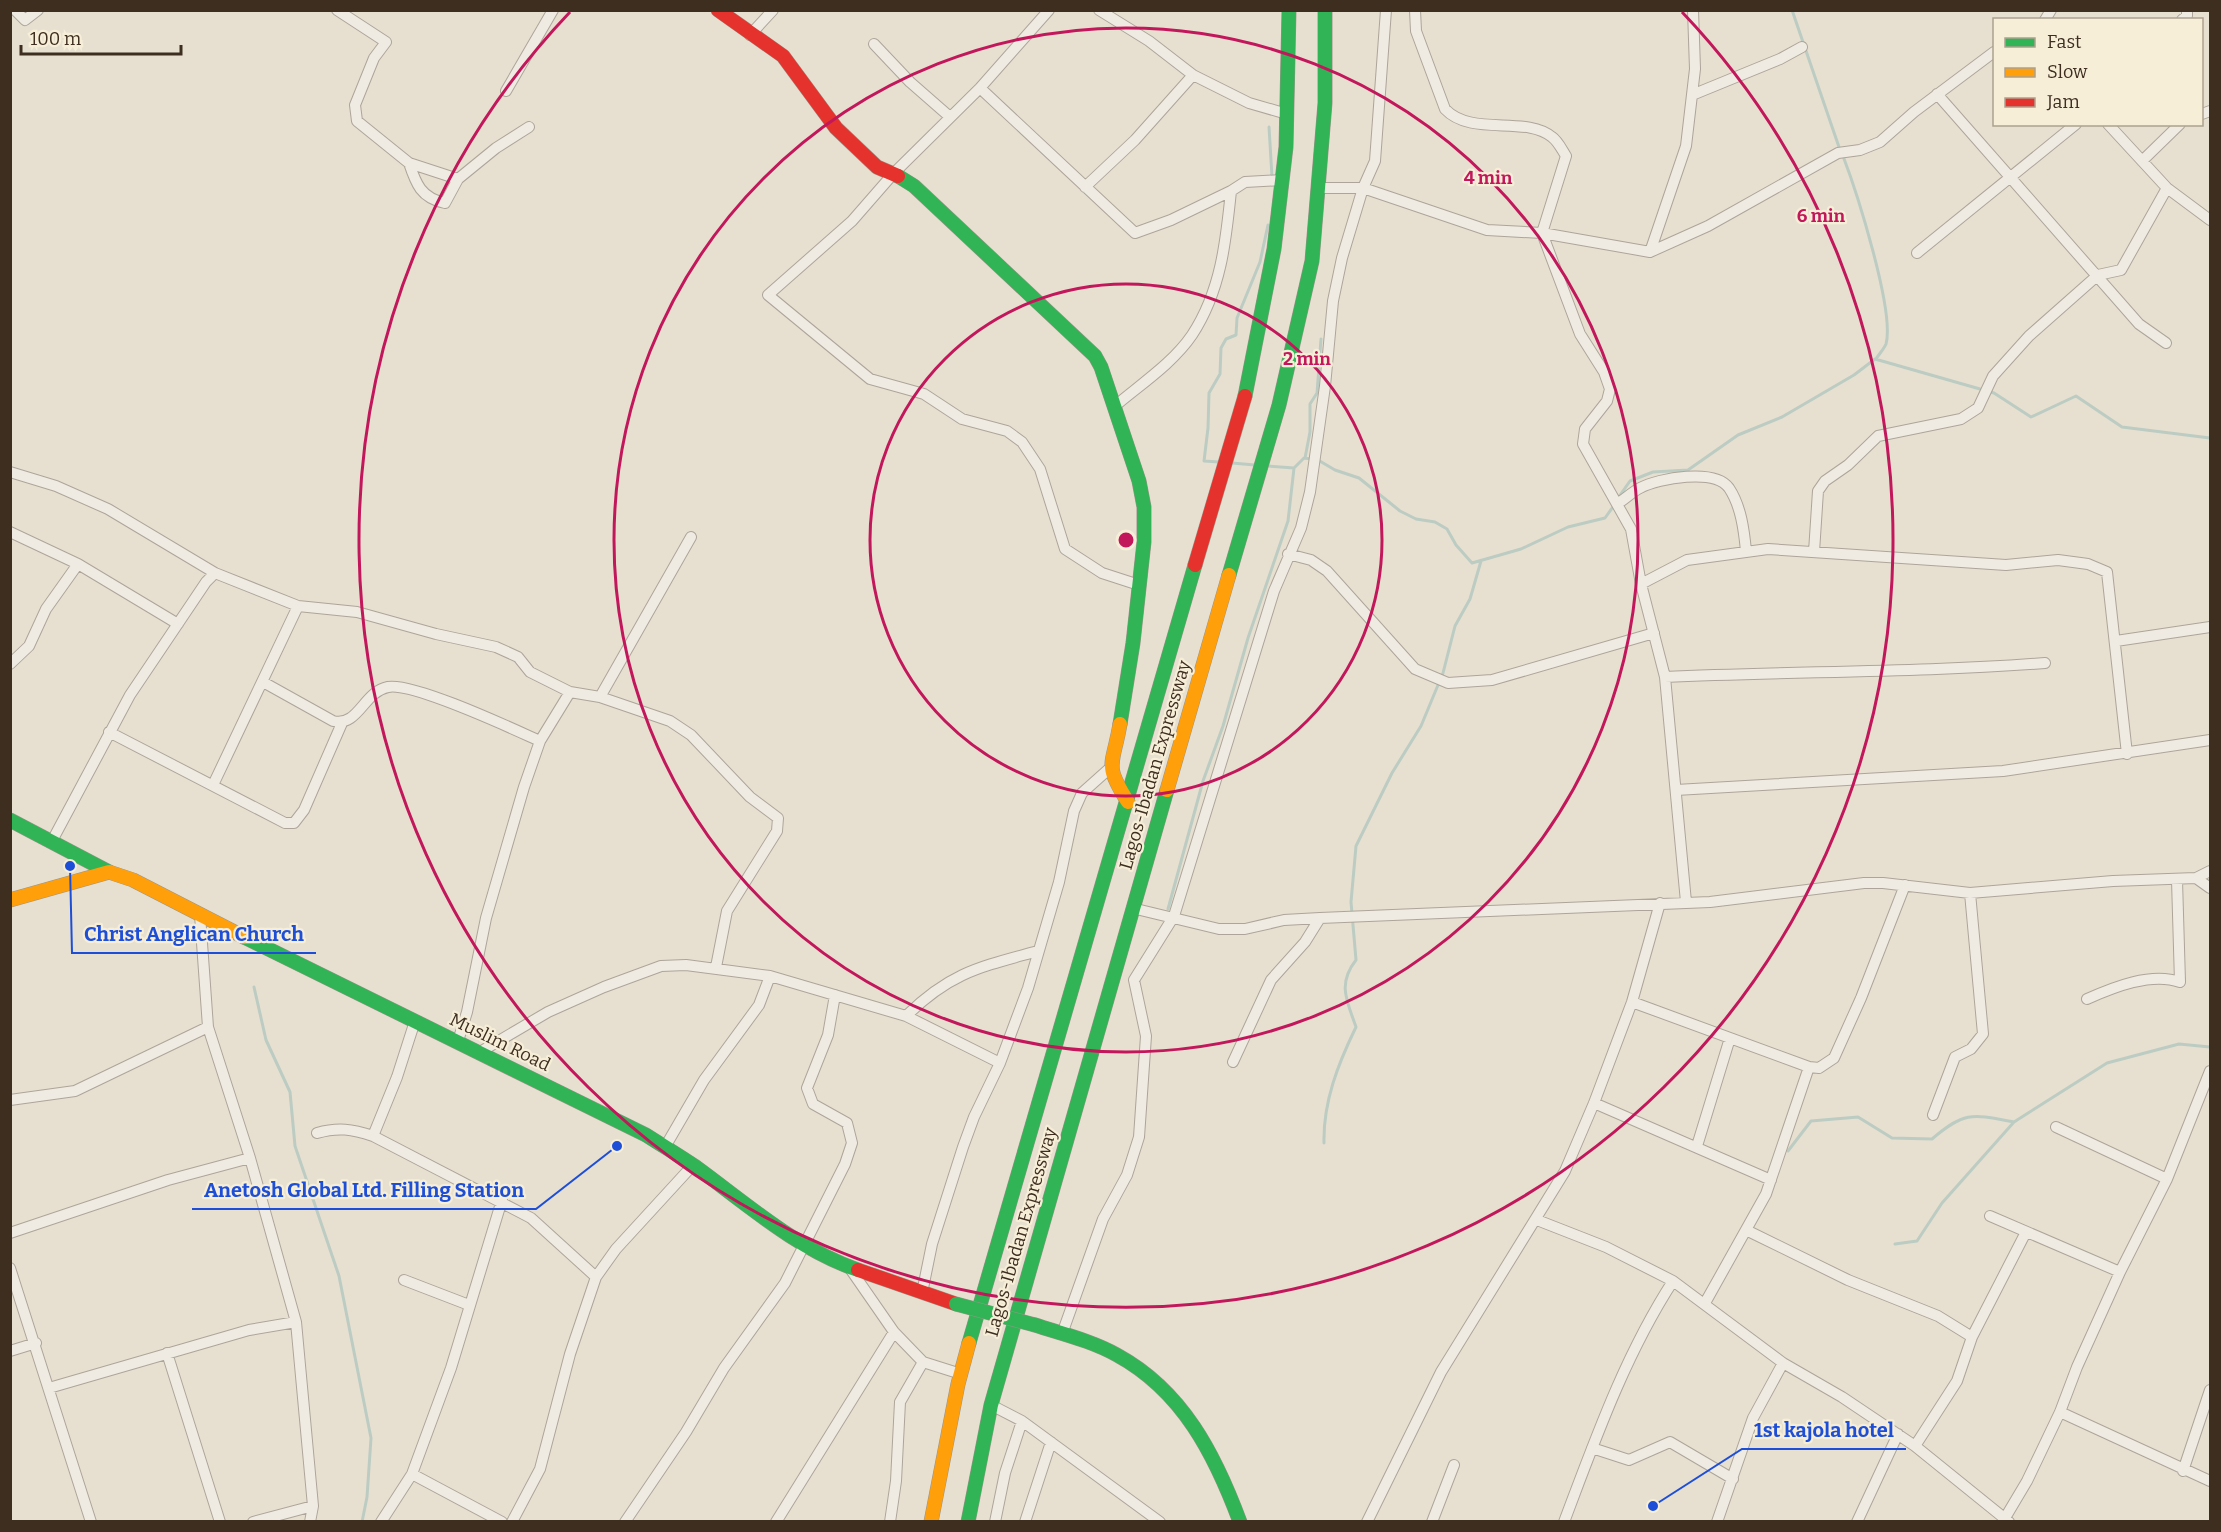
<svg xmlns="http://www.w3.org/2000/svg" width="2221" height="1532" font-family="Bitter,serif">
<rect width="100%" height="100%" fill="#e7e0d1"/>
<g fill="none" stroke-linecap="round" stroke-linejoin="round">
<path stroke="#bcccc2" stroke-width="3" d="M 1792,10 L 1840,150
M 1269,127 L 1272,177
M 1843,156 C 1856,190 1895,311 1886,344 C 1884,349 1879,354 1876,359
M 1305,458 L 1310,432 L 1310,404 L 1317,393 L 1321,339
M 1318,460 L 1335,470 L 1359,478 L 1400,511 L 1416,519 L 1435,522 L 1447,529 L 1456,545 L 1472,563 L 1521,549 L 1568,527 L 1605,518 L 1615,504
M 1219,462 L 1204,461 L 1208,428 L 1209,393 L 1220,374 L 1221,348 L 1226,339 L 1236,335 L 1237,318 L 1260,262 L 1268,225
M 1232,463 L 1255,465
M 1267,466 L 1294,468 L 1304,458 L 1311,459
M 1618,498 L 1630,481 L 1653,472 L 1688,470 L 1738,435 L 1782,417 L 1854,375 L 1875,359 L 1994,393 L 2031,417 L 2076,396 L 2122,427 L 2210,438
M 1168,909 L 1203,781 L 1223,726 L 1248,638 L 1288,521 L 1294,468
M 254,987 L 266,1040 L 290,1092 L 295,1146 L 339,1276 L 371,1438 L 367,1497 L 362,1522
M 1324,1143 C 1323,1102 1338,1064 1356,1027 C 1347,1001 1337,984 1356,960 L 1351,902 L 1356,846 L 1392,773 L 1421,726 L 1443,673 L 1455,626 L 1470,599 L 1481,561
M 1788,1151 L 1811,1121 L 1858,1117 L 1892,1138 L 1932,1139 C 1965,1111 1972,1114 2014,1122
M 1895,1244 L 1917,1241 L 1942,1203 L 2014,1122 L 2107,1063 L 2179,1044 L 2210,1047"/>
<defs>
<path id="street" d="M 15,10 L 25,20 L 38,10
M 337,10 L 386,42 L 374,58 L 355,105 L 357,121 L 409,163 L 458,179 L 496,148 L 529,127
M 1049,10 L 980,88 L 893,174 L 852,221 L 768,295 L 870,379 L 924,394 L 962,419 L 1007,431 L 1022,442 L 1040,469 L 1065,549 L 1102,573 L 1139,585
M 1099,10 L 1149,41 L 1193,75 L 1249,103 L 1287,114
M 1415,10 L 1416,31 L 1445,109 C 1471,137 1526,115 1552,137 C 1558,141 1562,150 1566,156 L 1542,233 L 1580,334 L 1604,372 L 1610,389 L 1607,401 L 1585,429 L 1583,444 L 1631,529 L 1641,584 L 1665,677 L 1686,902
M 2045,20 L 2051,10
M 2182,20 L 2187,16 L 2187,10
M 750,35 L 773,10
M 874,44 L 910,82 L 950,117
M 980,88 L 1135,233 L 1171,220 L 1231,191
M 506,91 L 553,10
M 1937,94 L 2139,324 L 2166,343
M 1692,95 L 1780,59 L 1802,47
M 2202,114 L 2210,111
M 2108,124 L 2167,188 L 2210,220
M 2142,161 L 2180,124
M 409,163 C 416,184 421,198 445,203 L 458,179
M 1085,187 L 1135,140 L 1193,75
M 1320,188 L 1363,188 L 1487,230 L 1542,233 L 1650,252 L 1708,226 L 1838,153 L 1860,150 L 1880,142 L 1914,112 L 1994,52
M 1650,252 L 1686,146 L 1695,69 L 1693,10
M 1917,253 L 2076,124
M 1115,406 C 1141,384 1173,363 1192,335 C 1221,291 1226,241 1231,191 L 1245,182 L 1282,180
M 10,472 L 56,486 L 108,509 L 215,573 L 298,606 L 357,612 L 436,634 L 496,647 L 518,657 L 530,672 L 570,692 L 600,697 L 670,721 L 691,735 L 750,797 L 778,818 L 777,831 L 727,911 L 716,967
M 1617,504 C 1625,499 1632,492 1640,488 C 1659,478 1715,468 1729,488 C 1741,506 1744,530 1746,551
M 10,532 L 78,564 L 178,624
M 1814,552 L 1818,491 L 1825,481 L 1848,465 L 1878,436 L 1961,419 L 1978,408 L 1993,376 L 2029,336 L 2098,275 L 2121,270 L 2167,188
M 1288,554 L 1311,560 L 1327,571 L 1415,669 L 1448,683 L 1492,680 L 1654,633
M 1641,584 L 1687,560 L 1768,549 L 2006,565 L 2058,560 L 2088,564 L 2107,572 L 2127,754
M 2116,641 L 2210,627
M 10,664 L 29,646 L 46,609 L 78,564
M 1665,677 C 1792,671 1918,673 2045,663
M 263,682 L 333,721 C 359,727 363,692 388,687 C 413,682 513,729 540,741
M 600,697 L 691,537
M 109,732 L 285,823 L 294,823 L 304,810 L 342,723
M 213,785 L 298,606
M 1676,790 L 2003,771 L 2210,740
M 52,841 L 130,695 L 206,582 L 215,573
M 2196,878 L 2210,871
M 1132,908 L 1219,929 L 1245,929 L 1284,920 L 1320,918 L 1710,902 L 1864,883 L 1883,883 L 1970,893 L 2113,881 L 2196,878 L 2210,888
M 200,915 L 208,1027 L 250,1158 L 296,1322 L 313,1506 L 310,1522
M 2087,999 C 2114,987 2151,972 2180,982 L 2177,880
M 1632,1002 L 1809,1067
M 906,1016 C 951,972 980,967 1038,951
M 458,1041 L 467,1012 L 486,918 L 524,787 L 540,741 L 570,692
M 480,1052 L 548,1012 L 604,987 L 661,966 L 686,965 L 770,976 L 906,1016 L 1000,1063
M 1233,1062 L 1271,980 L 1305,942 L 1320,918
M 10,1100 L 75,1091 L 208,1027
M 1594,1103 L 1771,1180
M 1933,1115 L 1955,1057 L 1971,1049 L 1983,1034 L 1970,893
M 2056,1127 L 2167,1179
M 317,1133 C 338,1127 352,1129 373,1136 L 531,1218 L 596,1277
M 373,1136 L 397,1077 L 415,1021
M 1697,1146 L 1730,1038
M 665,1147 L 704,1080 L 759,1005 L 770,976
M 1990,1216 L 2120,1272
M 1537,1220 L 1606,1247 L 1673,1281 L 1783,1363 L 1842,1397 L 1915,1446 L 2009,1522
M 1746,1230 L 1848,1280 L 1938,1316 L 1972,1337
M 10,1233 L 168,1180 L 250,1158
M 10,1268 L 91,1522
M 851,1270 L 894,1332 L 923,1362 L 961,1374
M 404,1280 L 469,1305
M 922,1293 L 932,1244 L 963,1147 L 974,1117 L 1000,1063 L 1028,988 L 1059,882 L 1074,811 L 1082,793 L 1110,768
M 1705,1303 L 1766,1194 L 1809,1067 L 1819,1068 L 1834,1058 L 1861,998 L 1905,885
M 1062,1334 L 1103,1219 L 1127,1175 L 1139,1137 L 1146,1036 L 1134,980 L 1174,916 L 1274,591 L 1301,528 L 1310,492 L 1325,386 L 1333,301 L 1342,258 L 1363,188 L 1375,161 L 1386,10
M 10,1351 L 36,1343
M 167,1353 L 220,1522
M 49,1388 L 249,1330 L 296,1322
M 991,1405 L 1022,1421 L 1160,1522
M 2060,1412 L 2210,1481
M 1915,1446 L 1957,1381 L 1972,1337 L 2026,1232
M 1592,1448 L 1629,1460 L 1670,1442 L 1733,1479
M 2183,1471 L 2210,1390
M 412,1474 L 451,1368 L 502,1200
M 2005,1518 L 2027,1481 L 2060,1412 L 2077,1367 L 2120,1272 L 2167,1179 L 2210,1071
M 253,1522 L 313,1506
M 381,1522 L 412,1474 L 502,1522
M 512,1522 L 540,1469 L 570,1354 L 596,1277 L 616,1249 L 693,1165
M 625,1522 L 686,1432 L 724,1368 L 785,1283 L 845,1164 L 852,1143 L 847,1123 L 813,1104 L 807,1088 L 828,1035 L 835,995
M 776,1522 L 894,1332
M 890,1522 L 896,1481 L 900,1402 L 923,1362
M 995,1522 L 1005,1473 L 1022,1421
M 1025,1522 L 1051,1442
M 1367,1522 L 1441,1372 L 1565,1171 L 1594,1103 L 1632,1002 L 1660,903
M 1432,1522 L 1454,1465
M 1564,1522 C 1595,1440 1625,1355 1673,1281
M 1717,1522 L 1753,1418 L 1783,1363
M 1857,1522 L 1898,1434"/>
<path id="fast" d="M 898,176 L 914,186 L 1095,356 L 1101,367 L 1139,481 L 1144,507 L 1144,542 L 1133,643 L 1120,724
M 1245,396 L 1274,249 L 1286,147 L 1289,10
M 1229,575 L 1279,405 L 1312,261 L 1325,103 L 1325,10
M 10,820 L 109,872
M 244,937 L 646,1135 C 663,1146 680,1156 696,1167 C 748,1205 797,1249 858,1270
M 1035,1325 C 1063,1334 1092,1341 1117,1355 C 1183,1391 1215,1455 1240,1522
M 969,1343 L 1195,565
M 968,1522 L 991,1405 L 1167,790"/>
<path id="slow" d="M 1120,724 C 1113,766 1103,763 1128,802
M 1167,790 L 1229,575
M 10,900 L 109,872 L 133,880 L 244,937
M 931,1522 L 958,1384 L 969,1343"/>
<path id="jam" d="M 718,10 L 783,56 L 836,128 L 877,167 L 898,176
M 1195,565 L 1245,396
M 858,1270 L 956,1304"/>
</defs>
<use href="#street" stroke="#ada599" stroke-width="12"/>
<use href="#fast" stroke="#9c958a" stroke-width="15"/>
<use href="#slow" stroke="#9c958a" stroke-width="15"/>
<use href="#jam" stroke="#9c958a" stroke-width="15"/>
<use href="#street" stroke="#efebe3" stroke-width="10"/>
<use href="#fast" stroke="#30b455" stroke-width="14"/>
<use href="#slow" stroke="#ff9f0a" stroke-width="14"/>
<use href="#jam" stroke="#e5322d" stroke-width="14"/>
<defs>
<path id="fast-bridge" d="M 956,1304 L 1035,1325"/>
</defs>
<use href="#fast-bridge" stroke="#9c958a" stroke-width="15" stroke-linecap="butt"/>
<use href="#fast-bridge" stroke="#30b455" stroke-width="14"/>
</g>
<g fill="none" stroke="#c2185b" stroke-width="3">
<circle cx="1126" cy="540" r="256"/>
<circle cx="1126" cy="540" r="512"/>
<path d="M1682 12A767 767 0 1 1 570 12"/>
</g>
<g text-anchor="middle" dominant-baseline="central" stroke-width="4.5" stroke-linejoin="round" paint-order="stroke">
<g font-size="18" fill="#3d2e20" stroke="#f7eed8">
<text transform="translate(1155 765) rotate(-74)">Lagos-Ibadan Expressway</text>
<text transform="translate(500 1042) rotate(26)">Muslim Road</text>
<text transform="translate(1021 1232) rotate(-74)">Lagos-Ibadan Expressway</text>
</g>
</g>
<circle cx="1126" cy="540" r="9" fill="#c2185b" stroke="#f7eed8" stroke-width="3"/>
<g font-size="18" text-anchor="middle" font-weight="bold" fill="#c2185b" stroke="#f7eed8" stroke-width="4.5" stroke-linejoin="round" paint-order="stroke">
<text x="1488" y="184">4 min</text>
<text x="1821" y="222">6 min</text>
<text x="1307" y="365">2 min</text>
</g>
<path fill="none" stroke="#1d4ed8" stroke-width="2" d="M70 866L72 953H316M617 1146L536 1209H192M1653 1506L1742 1449H1906"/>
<g fill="#1d4ed8" stroke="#f7eed8" stroke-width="2">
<circle cx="70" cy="866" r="6"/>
<circle cx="617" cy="1146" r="6"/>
<circle cx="1653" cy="1506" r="6"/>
</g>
<g font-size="20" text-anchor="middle" font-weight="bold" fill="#1d4ed8" stroke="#f7eed8" stroke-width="4.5" stroke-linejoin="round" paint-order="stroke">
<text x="194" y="941">Christ Anglican Church</text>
<text x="364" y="1197">Anetosh Global Ltd. Filling Station</text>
<text x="1824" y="1437">1st kajola hotel</text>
</g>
<rect width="2221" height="1532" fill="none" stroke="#3d2e20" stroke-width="24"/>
<rect x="1993" y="18" width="210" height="108" fill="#f7eed8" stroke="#ada18e" stroke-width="1.5"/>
<rect x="2005" y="38" width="30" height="9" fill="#30b455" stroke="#ada18e" stroke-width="1.5"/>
<text x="2047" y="48" font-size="18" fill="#3d2e20">Fast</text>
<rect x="2005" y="68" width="30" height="9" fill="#ff9f0a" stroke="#ada18e" stroke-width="1.5"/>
<text x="2047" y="78" font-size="18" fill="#3d2e20">Slow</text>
<rect x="2005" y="98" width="30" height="9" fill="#e5322d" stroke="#ada18e" stroke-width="1.5"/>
<text x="2047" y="108" font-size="18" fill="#3d2e20">Jam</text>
<path d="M21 45v9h160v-9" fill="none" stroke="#3d2e20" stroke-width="3"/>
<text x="30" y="45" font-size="18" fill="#3d2e20" stroke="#f7eed8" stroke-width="4.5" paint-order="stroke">100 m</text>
</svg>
